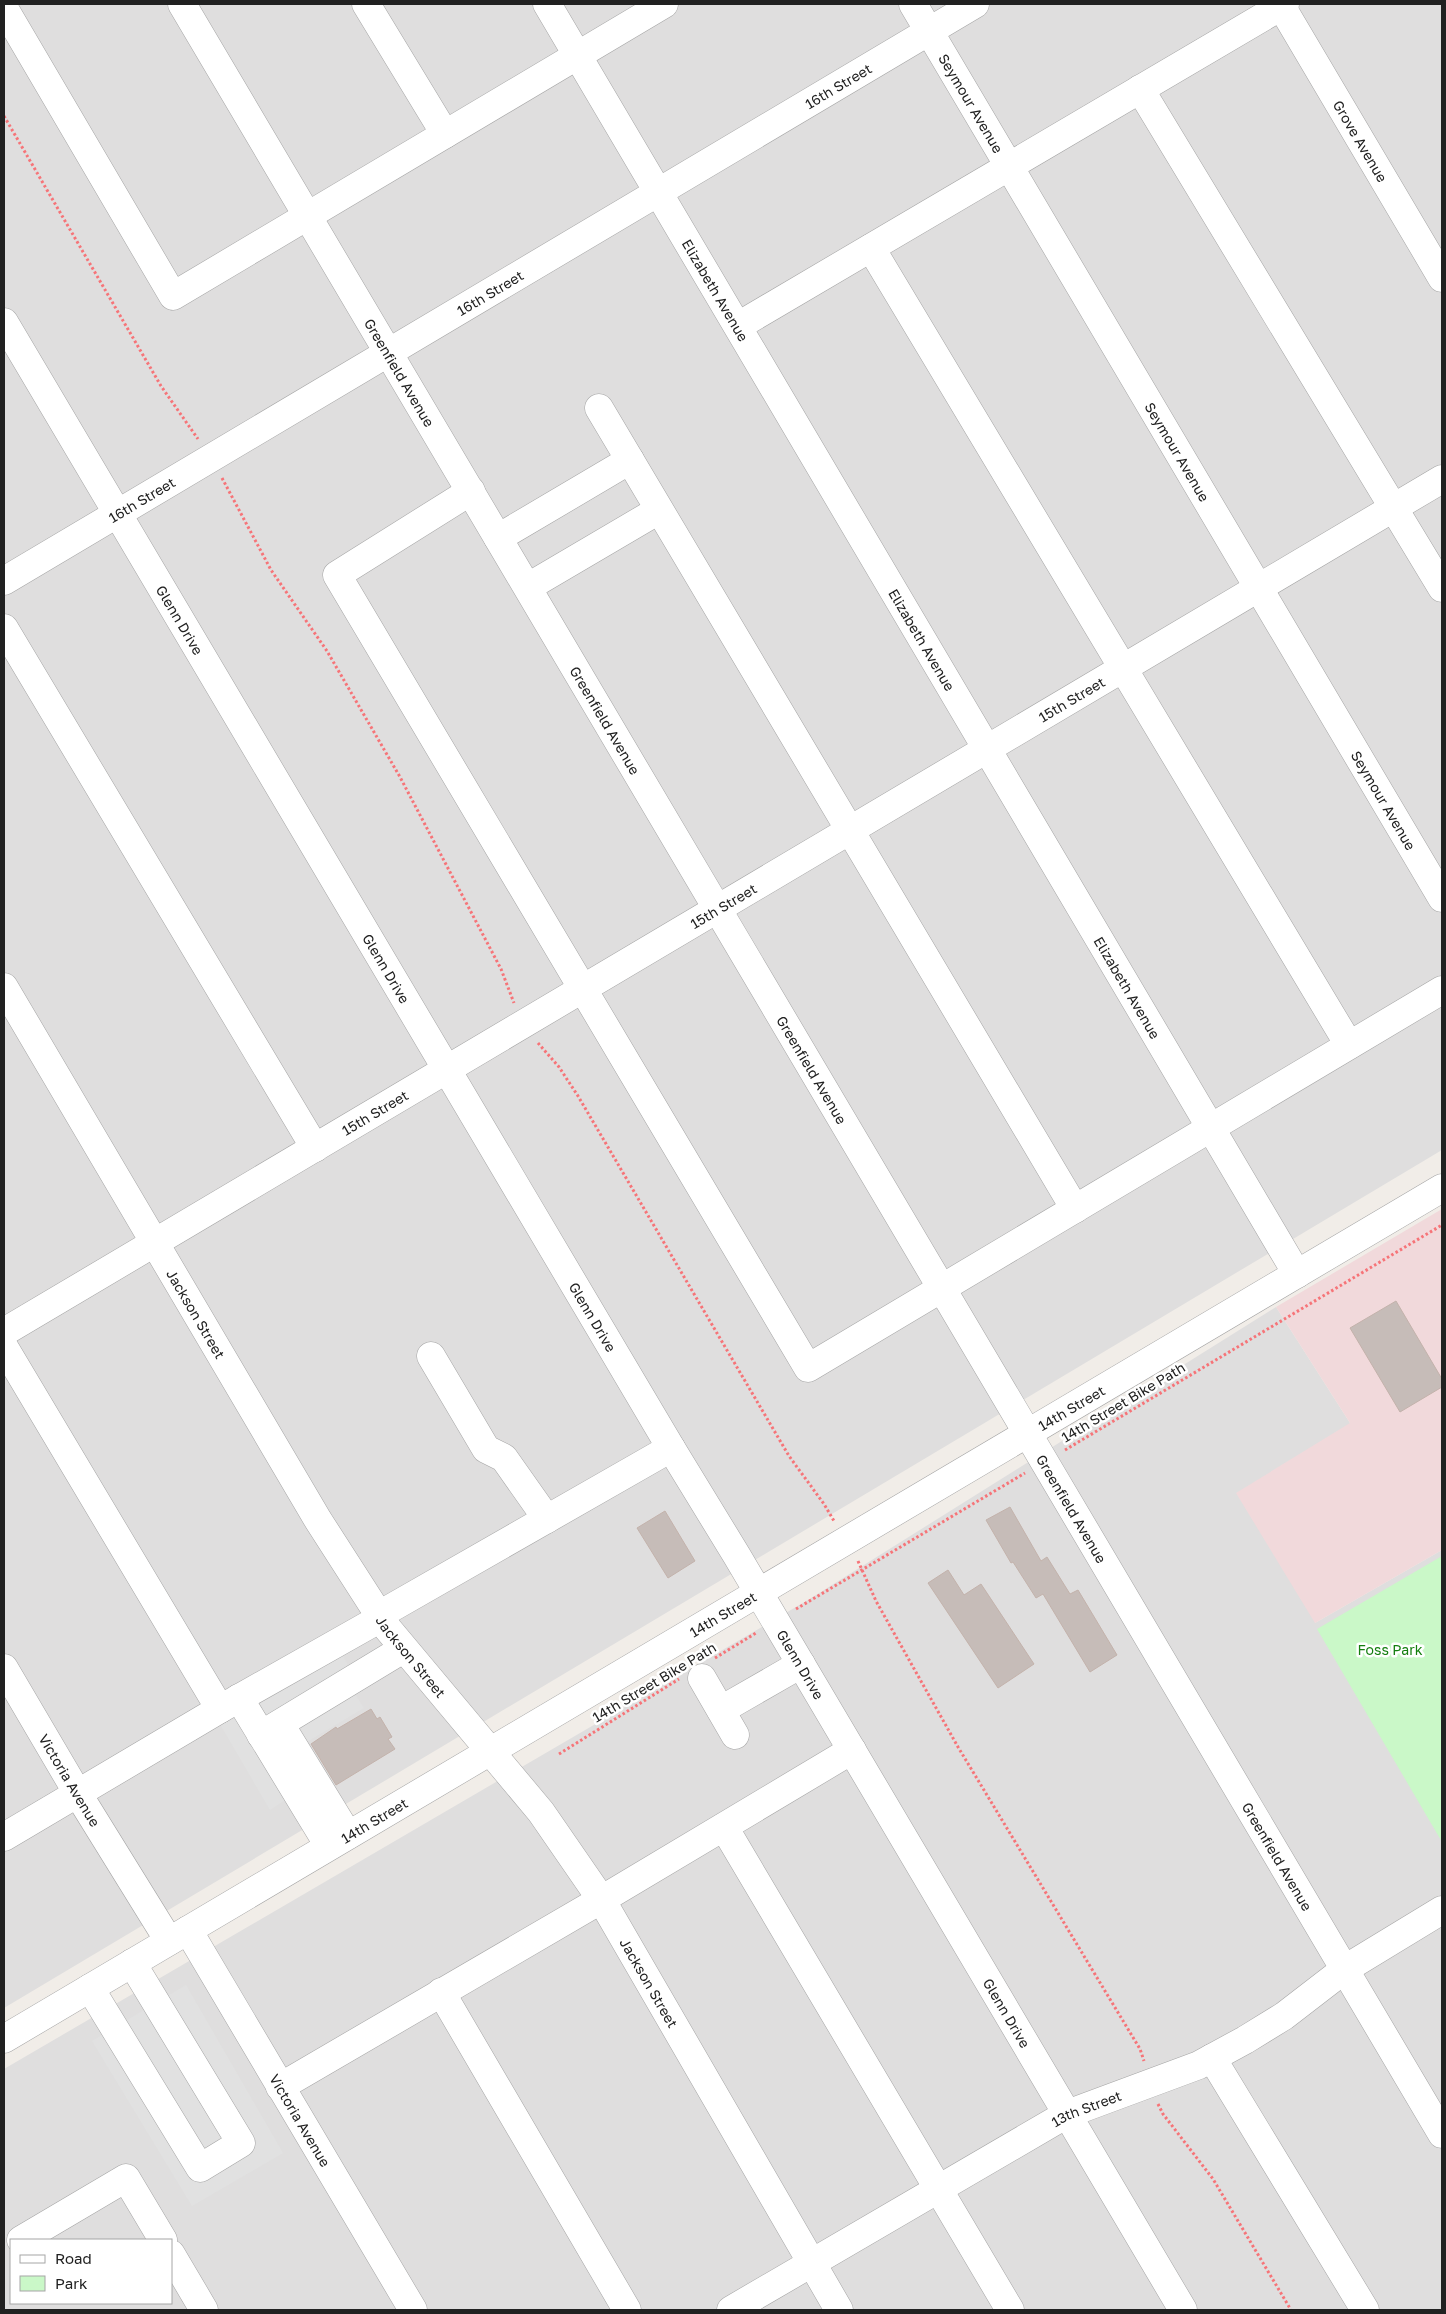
<svg xmlns="http://www.w3.org/2000/svg" width="1446" height="2314" font-family="'Golos Text',sans-serif">
<rect width="100%" height="100%" fill="#f1ede8"/>
<path fill="#dfdede" fill-rule="evenodd" d="M 4,4 L 1442,4 L 1442,1150 L 4,2008 Z
M 1276,1307 L 1350,1423 L 1315,1623 L 1442,1550 L 1442,2310 L 4,2310 L 4,2069 L 808,1600 ZM 11,2240 L 171,2240 L 171,2303 L 11,2303 Z"/>
<path fill="#f1d9db" d="M 1442,1209 L 1442,1550 L 1315,1623 L 1236,1493 L 1350,1423 L 1276,1307 Z"/>
<path fill="#caf8c8" d="M 1442,1556 L 1442,1842 L 1317,1629 Z"/>
<path fill="#e1e1e1" d="M 341,1652 L 349,1667 L 355,1694 L 364,1708 L 268,1765 L 288,1798 L 270,1810 L 220,1724 Z
M 186,1985 L 283,2153 L 192,2206 L 92,2041 Z"/>
<path fill="#c6bcb8" stroke="#c3b2ab" d="M 1396,1301 L 1442,1379 L 1442,1387 L 1400,1412 L 1350,1328 Z
M 1010,1507 L 1041,1561 L 1047,1557 L 1070,1594 L 1078,1590 L 1117,1655 L 1090,1672 L 1043,1594 L 1036,1598 L 1013,1562 L 1011,1563 L 986,1520 Z
M 665,1511 L 695,1561 L 668,1578 L 637,1528 Z
M 948,1570 L 964,1595 L 981,1584 L 1034,1664 L 998,1688 L 928,1583 Z
M 371,1709 L 377,1719 L 380,1717 L 392,1737 L 388,1739 L 395,1749 L 336,1785 L 311,1744 L 336,1727 L 337,1729 Z"/>
<g fill="none" stroke-linecap="round" stroke-linejoin="round">
<defs>
<g id="minor">
<path id="s1" d="M 182,4 L 1442,2134"/>
<path d="M 366,4 L 445,134"/>
<path id="s2" d="M 547,4 L 1297,1274"/>
<path id="s3" d="M 913,4 L 1442,898"/>
<path id="s4" d="M 1280,4 L 1442,278"/>
<path d="M 4,8 L 173,296 L 664,4"/>
<path d="M 1140,89 L 1442,588"/>
<path d="M 871,248 L 1349,1045"/>
<path id="s5" d="M 4,322 L 671,1448 L 737,1556 L 1183,2310"/>
<path d="M 738,326 L 1285,4"/>
<path d="M 599,408 L 1075,1209"/>
<path d="M 471,491 L 337,575 L 808,1368 L 1442,990"/>
<path d="M 498,538 L 630,460"/>
<path id="s6" d="M 4,581 L 975,4"/>
<path d="M 528,587 L 659,510"/>
<path d="M 4,628 L 315,1148"/>
<path id="s7" d="M 4,987 L 318,1520 L 388,1629 L 541,1812 L 601,1899 L 839,2310"/>
<path id="s8" d="M 4,1332 L 1442,479"/>
<path d="M 4,1347 L 220,1709"/>
<path d="M 431,1356 L 486,1449 L 504,1458 L 547,1519"/>
<path d="M 379,1615 L 671,1448"/>
<path id="s9" d="M 4,1668 L 78,1794 L 169,1941"/>
<path d="M 702,1678 L 735,1735"/>
<path d="M 239,1698 L 329,1846"/>
<path d="M 721,1710 L 801,1664"/>
<path d="M 280,1724 L 348,1835"/>
<path d="M 261,1735 L 403,1649"/>
<path d="M 724,1827 L 1010,2310"/>
<path d="M 4,1837 L 220,1709 L 381,1618"/>
<path id="s10" d="M 188,1930 L 413,2310"/>
<path d="M 90,1988 L 200,2168 L 241,2143 L 132,1963"/>
<path d="M 441,1992 L 627,2310"/>
<path id="s11" d="M 4,2039 L 1442,1188"/>
<path d="M 1212,2058 L 1365,2310"/>
<path d="M 280,2087 L 616,1891 L 852,1750"/>
<path d="M 21,2240 L 126,2178 L 163,2240"/>
<path d="M 171,2254 L 204,2310"/>
<path id="s12" d="M 731,2310 L 1067,2114 L 1199,2065 L 1245,2040 L 1284,2016 L 1345,1969 L 1442,1910"/>
</g>
</defs>
<use href="#minor" stroke="#a5a5a5" stroke-width="29"/>
<path stroke="#f67478" stroke-width="3" stroke-dasharray="2.5 2.5" stroke-linecap="butt" d="M 4,116 L 161,386 L 198,439
M 222,478 L 271,570 L 327,651 L 400,777 L 501,969 L 514,1003
M 538,1043 L 559,1067 L 578,1096 L 789,1456 L 824,1504 L 834,1521
M 1065,1450 L 1442,1225
M 858,1561 L 876,1601 L 958,1747 L 1140,2049 L 1144,2061
M 796,1609 L 1025,1473
M 715,1658 L 756,1633
M 559,1754 L 679,1679
M 1158,2104 L 1163,2114 L 1213,2179 L 1291,2310"/>
<use href="#minor" stroke="#fff" stroke-width="28"/>
</g>
<g text-anchor="middle" dominant-baseline="central" stroke-width="5" stroke-linejoin="round" paint-order="stroke">
<g font-size="14" fill="#212121" stroke="#fff">
<text stroke="none"><textPath href="#s6" startOffset="970">16th Street</textPath></text>
<text stroke="none"><textPath href="#s3" startOffset="115">Seymour Avenue</textPath></text>
<text stroke="none"><textPath href="#s4" startOffset="159">Grove Avenue</textPath></text>
<text stroke="none"><textPath href="#s2" startOffset="332">Elizabeth Avenue</textPath></text>
<text stroke="none"><textPath href="#s6" startOffset="565">16th Street</textPath></text>
<text stroke="none"><textPath href="#s1" startOffset="428">Greenfield Avenue</textPath></text>
<text stroke="none"><textPath href="#s3" startOffset="520">Seymour Avenue</textPath></text>
<text stroke="none"><textPath href="#s6" startOffset="160">16th Street</textPath></text>
<text stroke="none"><textPath href="#s5" startOffset="346">Glenn Drive</textPath></text>
<text stroke="none"><textPath href="#s2" startOffset="738">Elizabeth Avenue</textPath></text>
<text stroke="none"><textPath href="#s8" startOffset="1241">15th Street</textPath></text>
<text stroke="none"><textPath href="#s1" startOffset="832">Greenfield Avenue</textPath></text>
<text stroke="none"><textPath href="#s3" startOffset="925">Seymour Avenue</textPath></text>
<text stroke="none"><textPath href="#s8" startOffset="836">15th Street</textPath></text>
<text stroke="none"><textPath href="#s5" startOffset="751">Glenn Drive</textPath></text>
<text stroke="none"><textPath href="#s2" startOffset="1142">Elizabeth Avenue</textPath></text>
<text stroke="none"><textPath href="#s1" startOffset="1238">Greenfield Avenue</textPath></text>
<text stroke="none"><textPath href="#s8" startOffset="431">15th Street</textPath></text>
<text stroke="none"><textPath href="#s7" startOffset="379">Jackson Street</textPath></text>
<text stroke="none"><textPath href="#s5" startOffset="1156">Glenn Drive</textPath></text>
<text transform="translate(1123 1402) rotate(-31)">14th Street Bike Path</text>
<text stroke="none"><textPath href="#s11" startOffset="1240">14th Street</textPath></text>
<text stroke="none"><textPath href="#s1" startOffset="1748">Greenfield Avenue</textPath></text>
<text stroke="none"><textPath href="#s11" startOffset="835">14th Street</textPath></text>
<text stroke="none"><textPath href="#s7" startOffset="784">Jackson Street</textPath></text>
<text stroke="none"><textPath href="#s5" startOffset="1561">Glenn Drive</textPath></text>
<text transform="translate(654 1682) rotate(-31)">14th Street Bike Path</text>
<text stroke="none"><textPath href="#s9" startOffset="130">Victoria Avenue</textPath></text>
<text stroke="none"><textPath href="#s11" startOffset="430">14th Street</textPath></text>
<text stroke="none"><textPath href="#s1" startOffset="2152">Greenfield Avenue</textPath></text>
<text stroke="none"><textPath href="#s7" startOffset="1189">Jackson Street</textPath></text>
<text stroke="none"><textPath href="#s5" startOffset="1966">Glenn Drive</textPath></text>
<text stroke="none"><textPath href="#s12" startOffset="409">13th Street</textPath></text>
<text stroke="none"><textPath href="#s10" startOffset="221">Victoria Avenue</textPath></text>
</g>
<g font-size="14" fill="#147f0f" stroke="#fff">
<text x="1390" y="1649">Foss Park</text>
</g>
</g>
<rect width="1446" height="2314" fill="none" stroke="#212121" stroke-width="10"/>
<rect x="10" y="2239" width="162" height="65" fill="#ffffff" stroke="#a6a6a6"/>
<rect x="20" y="2255" width="25" height="8" fill="#ffffff" stroke="#a6a6a6"/>
<text x="55" y="2264" font-size="15" fill="#212121">Road</text>
<rect x="20" y="2276" width="25" height="15" fill="#caf8c8" stroke="#a6a6a6"/>
<text x="55" y="2289" font-size="15" fill="#212121">Park</text>
</svg>
